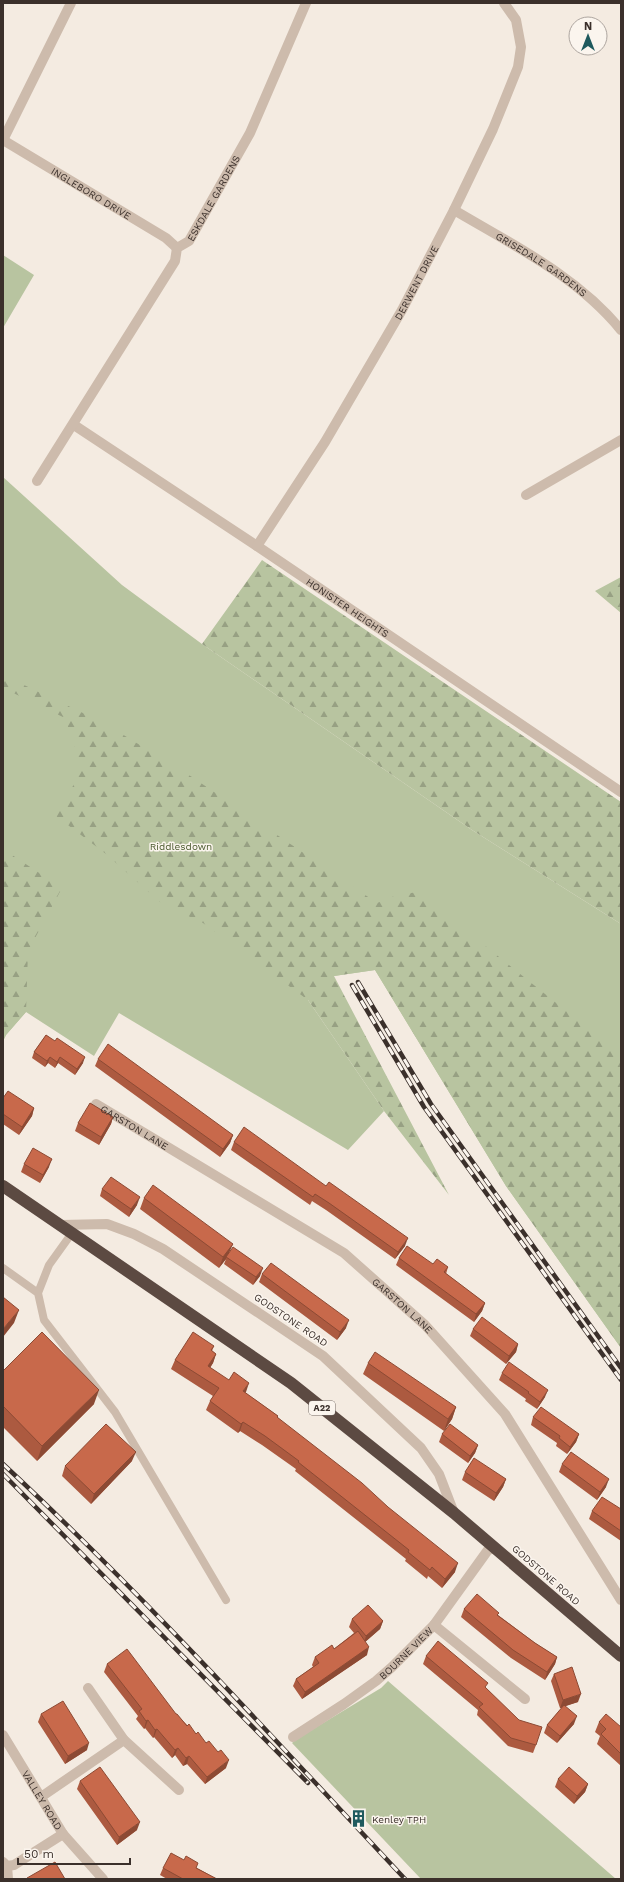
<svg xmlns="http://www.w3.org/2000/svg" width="624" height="1882" font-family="'Work Sans',sans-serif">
<defs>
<pattern id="forest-firs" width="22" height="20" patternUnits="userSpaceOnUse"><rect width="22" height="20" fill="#b8c4a0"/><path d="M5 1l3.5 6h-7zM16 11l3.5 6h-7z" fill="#97a083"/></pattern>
</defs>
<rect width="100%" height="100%" fill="#f4ebe1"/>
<path fill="#b8c4a0" d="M 3,255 L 34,275 L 3,328 Z
M 3,477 L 122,585 L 202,644 L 472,830 L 621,924 L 621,1348 L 506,1186 L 375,970 L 334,976 L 308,1000 L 384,1111 L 348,1150 L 119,1013 L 94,1056 L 26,1012 L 6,1035 L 3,1041 Z
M 388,1681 L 616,1879 L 421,1879 L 292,1743 L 295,1740 L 381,1688 Z"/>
<path fill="url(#forest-firs)" d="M 262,560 L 621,802 L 621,924 L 472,830 L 202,644 Z
M 621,577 L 621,613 L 595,591 Z
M 3,675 L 104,723 L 192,777 L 377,903 L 397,895 L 418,892 L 621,1055 L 621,1348 L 506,1186 L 375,970 L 334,976 L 449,1195 L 384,1111 L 308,1000 L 203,923 L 161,903 L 106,854 L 56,816 L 78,777 L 76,751 L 65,718 L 3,688 Z
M 3,849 L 62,888 L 28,951 L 26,1012 L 6,1035 L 3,1041 Z"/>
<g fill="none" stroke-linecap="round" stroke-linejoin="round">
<path stroke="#cdbbac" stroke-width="8" d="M 3,1268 L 38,1293 L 44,1320 L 115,1412 L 226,1600
M 38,1293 L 49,1265 L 72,1233"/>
<g stroke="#cdbbac" stroke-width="10">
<path id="s1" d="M 3,140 L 166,238 L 177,248"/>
<path d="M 3,140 L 71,3"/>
<path id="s2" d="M 454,210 C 513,245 577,276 621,330"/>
<path id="s3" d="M 74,425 L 257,546 L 621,792"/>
<path id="s4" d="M 37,481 L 175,261 L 177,248 L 189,241 L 250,133 L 306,3"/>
<path d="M 526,495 L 621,440"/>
<path id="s5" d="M 257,546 L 325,442 L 402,310 L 454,210 L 493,129 L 518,67 L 521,47 L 516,20 L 504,3"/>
<path id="s6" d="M 96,1104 L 344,1253 L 425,1325 L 505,1414 L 621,1600"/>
<path d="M 61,1225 L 107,1224 L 134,1234 L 163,1249 L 323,1356 L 421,1448 L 439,1474 L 454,1513"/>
<path d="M 434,1625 L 525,1699"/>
<path d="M 88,1688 L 124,1740 L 179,1790"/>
<path id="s7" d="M 3,1735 L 63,1834 L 103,1879"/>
<path id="s8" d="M 293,1737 L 344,1704 L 376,1681 L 392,1667 L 434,1625 L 488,1550 L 496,1548"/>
<path d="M 41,1797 L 124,1740"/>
<path d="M 3,1862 L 7,1866 L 14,1865 L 63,1834"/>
<path d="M 7,1866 L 8,1879"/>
</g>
<path stroke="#5c4a42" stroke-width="12" d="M 3,1186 L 291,1383 L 454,1513 L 621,1656"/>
<defs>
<path id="rail" d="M 358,982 L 431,1104 L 621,1368
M 352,985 L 424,1107 L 621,1380
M 3,1464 C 144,1595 273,1738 405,1879
M 3,1474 L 308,1783"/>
</defs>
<use href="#rail" stroke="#3b302b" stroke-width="4.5"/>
<use href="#rail" stroke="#fbf5ee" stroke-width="3" stroke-dasharray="9" stroke-linecap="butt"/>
</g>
<path fill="#ac5a40" d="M 46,1035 L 83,1063 L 75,1075 L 58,1063 L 55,1068 L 48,1063 L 45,1067 L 32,1058 L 34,1052 Z
M 98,1059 L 233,1135 L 230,1143 L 220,1157 L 95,1066 Z
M 3,1098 L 34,1108 L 32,1116 L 19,1135 L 3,1124 Z
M 113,1117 L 111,1124 L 99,1145 L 75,1131 L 78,1123 Z
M 234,1142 L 405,1246 L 395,1259 L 326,1210 L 312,1201 L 310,1205 L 231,1150 Z
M 24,1164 L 49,1167 L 40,1183 L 21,1172 Z
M 102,1189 L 137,1205 L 129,1217 L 100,1196 Z
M 144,1198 L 233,1244 L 229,1252 L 260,1276 L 253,1285 L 224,1264 L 226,1259 L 219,1268 L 140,1209 Z
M 399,1258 L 448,1267 L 446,1274 L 485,1303 L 482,1311 L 474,1322 L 396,1265 Z
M 262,1274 L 346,1328 L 337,1340 L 259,1282 Z
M 473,1329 L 518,1344 L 516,1352 L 506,1364 L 470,1336 Z
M 214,1346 L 212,1351 L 216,1354 L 213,1363 L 210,1368 L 278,1416 L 278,1418 L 455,1572 L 442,1588 L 428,1576 L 427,1579 L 405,1561 L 406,1559 L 295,1471 L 296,1469 L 262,1445 L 240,1431 L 238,1433 L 206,1410 L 210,1401 L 213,1396 L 171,1369 L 175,1360 Z
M 368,1363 L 456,1407 L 452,1419 L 444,1431 L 363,1374 Z
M 3,1371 L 94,1404 L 37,1461 L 3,1427 Z
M 502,1373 L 545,1397 L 537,1409 L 525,1401 L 526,1399 L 499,1380 Z
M 533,1417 L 579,1434 L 576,1442 L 567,1454 L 556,1446 L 557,1443 L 531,1425 Z
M 442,1434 L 478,1445 L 475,1453 L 468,1463 L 439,1442 Z
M 132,1461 L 91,1504 L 62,1476 L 65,1466 Z
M 562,1464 L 606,1487 L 597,1500 L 559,1472 Z
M 465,1472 L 506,1479 L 503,1487 L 494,1501 L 462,1480 Z
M 621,1509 L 621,1541 L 589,1519 L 592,1511 Z
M 464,1609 L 498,1615 L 535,1643 L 557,1657 L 555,1664 L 545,1680 L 511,1658 L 461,1617 Z
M 352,1619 L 383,1621 L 380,1629 L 365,1642 L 367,1655 L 302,1699 L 293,1686 L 296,1679 L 313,1667 L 312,1665 L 315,1657 L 334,1649 L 354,1633 L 349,1627 Z
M 426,1656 L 486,1688 L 536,1745 L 533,1753 L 508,1746 L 477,1715 L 478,1710 L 423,1664 Z
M 107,1664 L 176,1714 L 196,1734 L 226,1768 L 205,1784 L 187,1764 L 183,1766 L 175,1755 L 172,1758 L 154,1737 L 153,1738 L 145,1728 L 144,1729 L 136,1719 L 138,1716 L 104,1672 Z
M 554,1674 L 578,1702 L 565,1706 L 574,1724 L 557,1743 L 544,1733 L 547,1725 L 562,1708 L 560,1708 L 551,1681 Z
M 41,1714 L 87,1750 L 65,1764 L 38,1722 Z
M 599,1722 L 621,1727 L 621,1766 L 597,1744 L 600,1736 L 595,1732 Z
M 558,1779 L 588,1784 L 585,1792 L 574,1804 L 555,1787 Z
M 80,1781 L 137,1830 L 117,1845 L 77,1789 Z
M 184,1860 L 197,1868 L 217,1879 L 167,1879 L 160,1875 L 163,1868 Z"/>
<path fill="#8c4a34" d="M 50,1057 L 48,1063 L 45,1067 L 47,1061 Z
M 60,1057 L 58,1063 L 55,1068 L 57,1062 Z
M 85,1057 L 83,1063 L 75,1075 L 77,1069 Z
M 34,1108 L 32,1116 L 19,1135 L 22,1127 Z
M 113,1117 L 111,1124 L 99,1145 L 101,1137 Z
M 233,1135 L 230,1143 L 220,1157 L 223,1149 Z
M 52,1159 L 49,1167 L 40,1183 L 43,1175 Z
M 140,1197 L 137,1205 L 129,1217 L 131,1209 Z
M 408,1238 L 405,1246 L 395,1259 L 398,1252 Z
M 233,1244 L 228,1255 L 226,1257 L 226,1259 L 219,1268 L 223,1257 Z
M 263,1268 L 260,1276 L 253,1285 L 256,1277 Z
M 485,1303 L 482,1311 L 474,1322 L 476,1314 Z
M 19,1310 L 14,1323 L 3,1337 L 3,1329 Z
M 349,1320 L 346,1328 L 337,1340 L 340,1332 Z
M 518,1344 L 516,1352 L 506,1364 L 509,1356 Z
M 216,1354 L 213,1363 L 205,1375 L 208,1366 Z
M 249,1383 L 246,1392 L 240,1400 L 243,1391 Z
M 99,1390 L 94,1404 L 37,1461 L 42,1446 Z
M 548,1390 L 545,1397 L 537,1409 L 540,1402 Z
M 456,1407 L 452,1419 L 444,1431 L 448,1419 Z
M 243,1422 L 240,1431 L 238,1433 L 241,1424 Z
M 579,1434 L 576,1442 L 567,1454 L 570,1447 Z
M 478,1445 L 475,1453 L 468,1463 L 470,1456 Z
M 136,1452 L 132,1461 L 91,1504 L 94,1494 Z
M 506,1479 L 503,1487 L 494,1501 L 496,1493 Z
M 609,1479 L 606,1487 L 597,1500 L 600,1492 Z
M 458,1563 L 455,1572 L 442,1588 L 445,1579 Z
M 383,1621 L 380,1629 L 364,1643 L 366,1636 Z
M 369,1647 L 367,1655 L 302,1699 L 305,1692 Z
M 557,1657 L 555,1664 L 545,1680 L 547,1672 Z
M 581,1694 L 578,1702 L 560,1708 L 563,1700 Z
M 577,1716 L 574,1724 L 557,1743 L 560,1736 Z
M 148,1720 L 145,1728 L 144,1729 L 146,1721 Z
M 157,1729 L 154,1737 L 153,1738 L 155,1730 Z
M 89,1743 L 87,1750 L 65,1764 L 68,1756 Z
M 178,1748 L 175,1755 L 172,1758 L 175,1750 Z
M 189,1756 L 187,1764 L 183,1766 L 186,1758 Z
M 229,1760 L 226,1768 L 205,1784 L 207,1777 Z
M 588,1784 L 585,1792 L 574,1804 L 577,1796 Z
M 140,1822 L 137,1830 L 117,1845 L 119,1837 Z"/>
<path fill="#c8694b" stroke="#8c4a34" d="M 46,1035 L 55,1041 L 57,1038 L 85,1057 L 77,1069 L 60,1057 L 57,1062 L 50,1057 L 47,1061 L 34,1052 Z
M 108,1044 L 233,1135 L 223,1149 L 98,1059 Z
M 8,1091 L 34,1108 L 22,1127 L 3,1114 L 3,1098 Z
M 90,1103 L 113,1117 L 101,1137 L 78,1123 Z
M 244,1127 L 326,1186 L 329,1182 L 408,1238 L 398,1252 L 329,1203 L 315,1194 L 313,1197 L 234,1142 Z
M 33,1148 L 52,1159 L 43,1175 L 24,1164 Z
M 111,1177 L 140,1197 L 131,1209 L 102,1189 Z
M 153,1185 L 233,1244 L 223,1257 L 144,1198 Z
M 407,1246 L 433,1264 L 437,1259 L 448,1267 L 444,1272 L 485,1303 L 476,1314 L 399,1258 Z
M 233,1247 L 263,1268 L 256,1277 L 226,1257 Z
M 271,1263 L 349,1320 L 340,1332 L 262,1274 Z
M 3,1297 L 19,1310 L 3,1329 Z
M 482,1317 L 518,1344 L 509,1356 L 473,1329 Z
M 42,1332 L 99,1390 L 42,1446 L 3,1406 L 3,1371 Z
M 193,1332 L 214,1346 L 211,1350 L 216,1354 L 208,1366 L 229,1380 L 234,1372 L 249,1383 L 243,1391 L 278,1416 L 277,1417 L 362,1483 L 388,1507 L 458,1563 L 445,1579 L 432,1567 L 430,1570 L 408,1552 L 409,1550 L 298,1462 L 299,1461 L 265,1436 L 243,1422 L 241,1424 L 210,1401 L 219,1388 L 175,1360 Z
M 375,1352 L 456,1407 L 448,1419 L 368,1363 Z
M 509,1362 L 548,1390 L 540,1402 L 528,1393 L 529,1392 L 502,1373 Z
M 541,1407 L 579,1434 L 570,1447 L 559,1438 L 560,1436 L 533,1417 Z
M 106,1424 L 136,1452 L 94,1494 L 65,1466 Z
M 450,1424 L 478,1445 L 470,1456 L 442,1434 Z
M 571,1452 L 609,1479 L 600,1492 L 562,1464 Z
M 474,1458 L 506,1479 L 496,1493 L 465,1472 Z
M 602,1497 L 621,1509 L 621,1531 L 592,1511 Z
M 477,1594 L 499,1613 L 497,1615 L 535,1643 L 557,1657 L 547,1672 L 513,1650 L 464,1609 Z
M 368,1605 L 383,1621 L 366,1636 L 352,1619 Z
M 358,1631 L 369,1647 L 305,1692 L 296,1679 L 319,1663 L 315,1657 L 332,1645 L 334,1649 Z
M 438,1641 L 488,1683 L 485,1687 L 519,1720 L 542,1727 L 536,1745 L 511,1738 L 479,1707 L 483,1704 L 426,1656 Z
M 127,1649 L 176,1714 L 177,1714 L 187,1726 L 189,1724 L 196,1734 L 198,1732 L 206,1743 L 209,1741 L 218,1752 L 221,1750 L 229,1760 L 207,1777 L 189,1756 L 186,1758 L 178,1748 L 175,1750 L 157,1729 L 155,1730 L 148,1720 L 146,1721 L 139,1711 L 142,1709 L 107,1664 Z
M 572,1667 L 581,1694 L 563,1700 L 554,1674 Z
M 63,1701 L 89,1743 L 68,1756 L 41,1714 Z
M 564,1705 L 577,1716 L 560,1736 L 547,1725 Z
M 606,1714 L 621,1727 L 621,1754 L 601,1734 L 606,1729 L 599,1722 Z
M 100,1767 L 140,1822 L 119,1837 L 80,1781 Z
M 569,1767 L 588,1784 L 577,1796 L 558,1779 Z
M 171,1853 L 184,1860 L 186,1856 L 198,1863 L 196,1868 L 217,1879 L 183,1879 L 163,1868 Z
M 55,1862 L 65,1879 L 27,1879 L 27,1878 Z"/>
<defs>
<symbol id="building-bare" viewBox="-9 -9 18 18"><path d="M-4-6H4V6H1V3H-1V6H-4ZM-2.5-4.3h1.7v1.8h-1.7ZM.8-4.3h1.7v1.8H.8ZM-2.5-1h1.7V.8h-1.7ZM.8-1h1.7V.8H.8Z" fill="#1f5a5e" stroke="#fbf5ee" stroke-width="2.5" paint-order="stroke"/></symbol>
</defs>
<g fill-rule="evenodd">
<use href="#building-bare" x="346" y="1806" width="25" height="25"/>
</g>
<g text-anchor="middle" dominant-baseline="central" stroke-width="3" stroke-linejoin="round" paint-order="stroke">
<rect fill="#fbf5ee" stroke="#756b66" stroke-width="1" x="309" y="1401" width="26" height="14" rx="3"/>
<g font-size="9" font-weight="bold" fill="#3b302b">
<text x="322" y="1408">A22</text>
</g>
<g font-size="10" fill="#3b302b" stroke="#fbf5ee">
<text stroke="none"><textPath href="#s1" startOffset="103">INGLEBORO DRIVE</textPath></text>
<text stroke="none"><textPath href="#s4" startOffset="336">ESKDALE GARDENS</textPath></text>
<text stroke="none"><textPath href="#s2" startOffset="103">GRISEDALE GARDENS</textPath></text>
<text stroke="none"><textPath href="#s5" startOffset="308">DERWENT DRIVE</textPath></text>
<text stroke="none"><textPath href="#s3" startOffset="329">HONISTER HEIGHTS</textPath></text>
<text stroke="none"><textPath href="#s6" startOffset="45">GARSTON LANE</textPath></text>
<text stroke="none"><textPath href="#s6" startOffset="368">GARSTON LANE</textPath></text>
<text transform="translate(291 1320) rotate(34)">GODSTONE ROAD</text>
<text transform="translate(546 1575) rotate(41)">GODSTONE ROAD</text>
<text stroke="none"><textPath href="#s8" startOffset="141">BOURNE VIEW</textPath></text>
<text stroke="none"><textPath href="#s7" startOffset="76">VALLEY ROAD</textPath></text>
</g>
<g font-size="10" fill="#4a5a2e" stroke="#fbf5ee">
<text x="181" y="846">Riddlesdown</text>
</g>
<g font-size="10" fill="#3b302b" stroke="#fbf5ee" text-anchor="start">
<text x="372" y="1819">Kenley TPH</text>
</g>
</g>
<rect width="624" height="1882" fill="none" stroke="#3b302b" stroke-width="8"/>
<g transform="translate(588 36)"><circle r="19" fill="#fbf5ee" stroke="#aea6a0"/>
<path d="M0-3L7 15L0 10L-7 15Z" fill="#1f5a5e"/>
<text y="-6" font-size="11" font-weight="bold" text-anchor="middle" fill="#3b302b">N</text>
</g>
<path d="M18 1858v6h112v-6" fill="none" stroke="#3b302b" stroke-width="2"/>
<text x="24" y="1858" font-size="12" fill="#3b302b" stroke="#fbf5ee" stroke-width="3" paint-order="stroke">50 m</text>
</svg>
